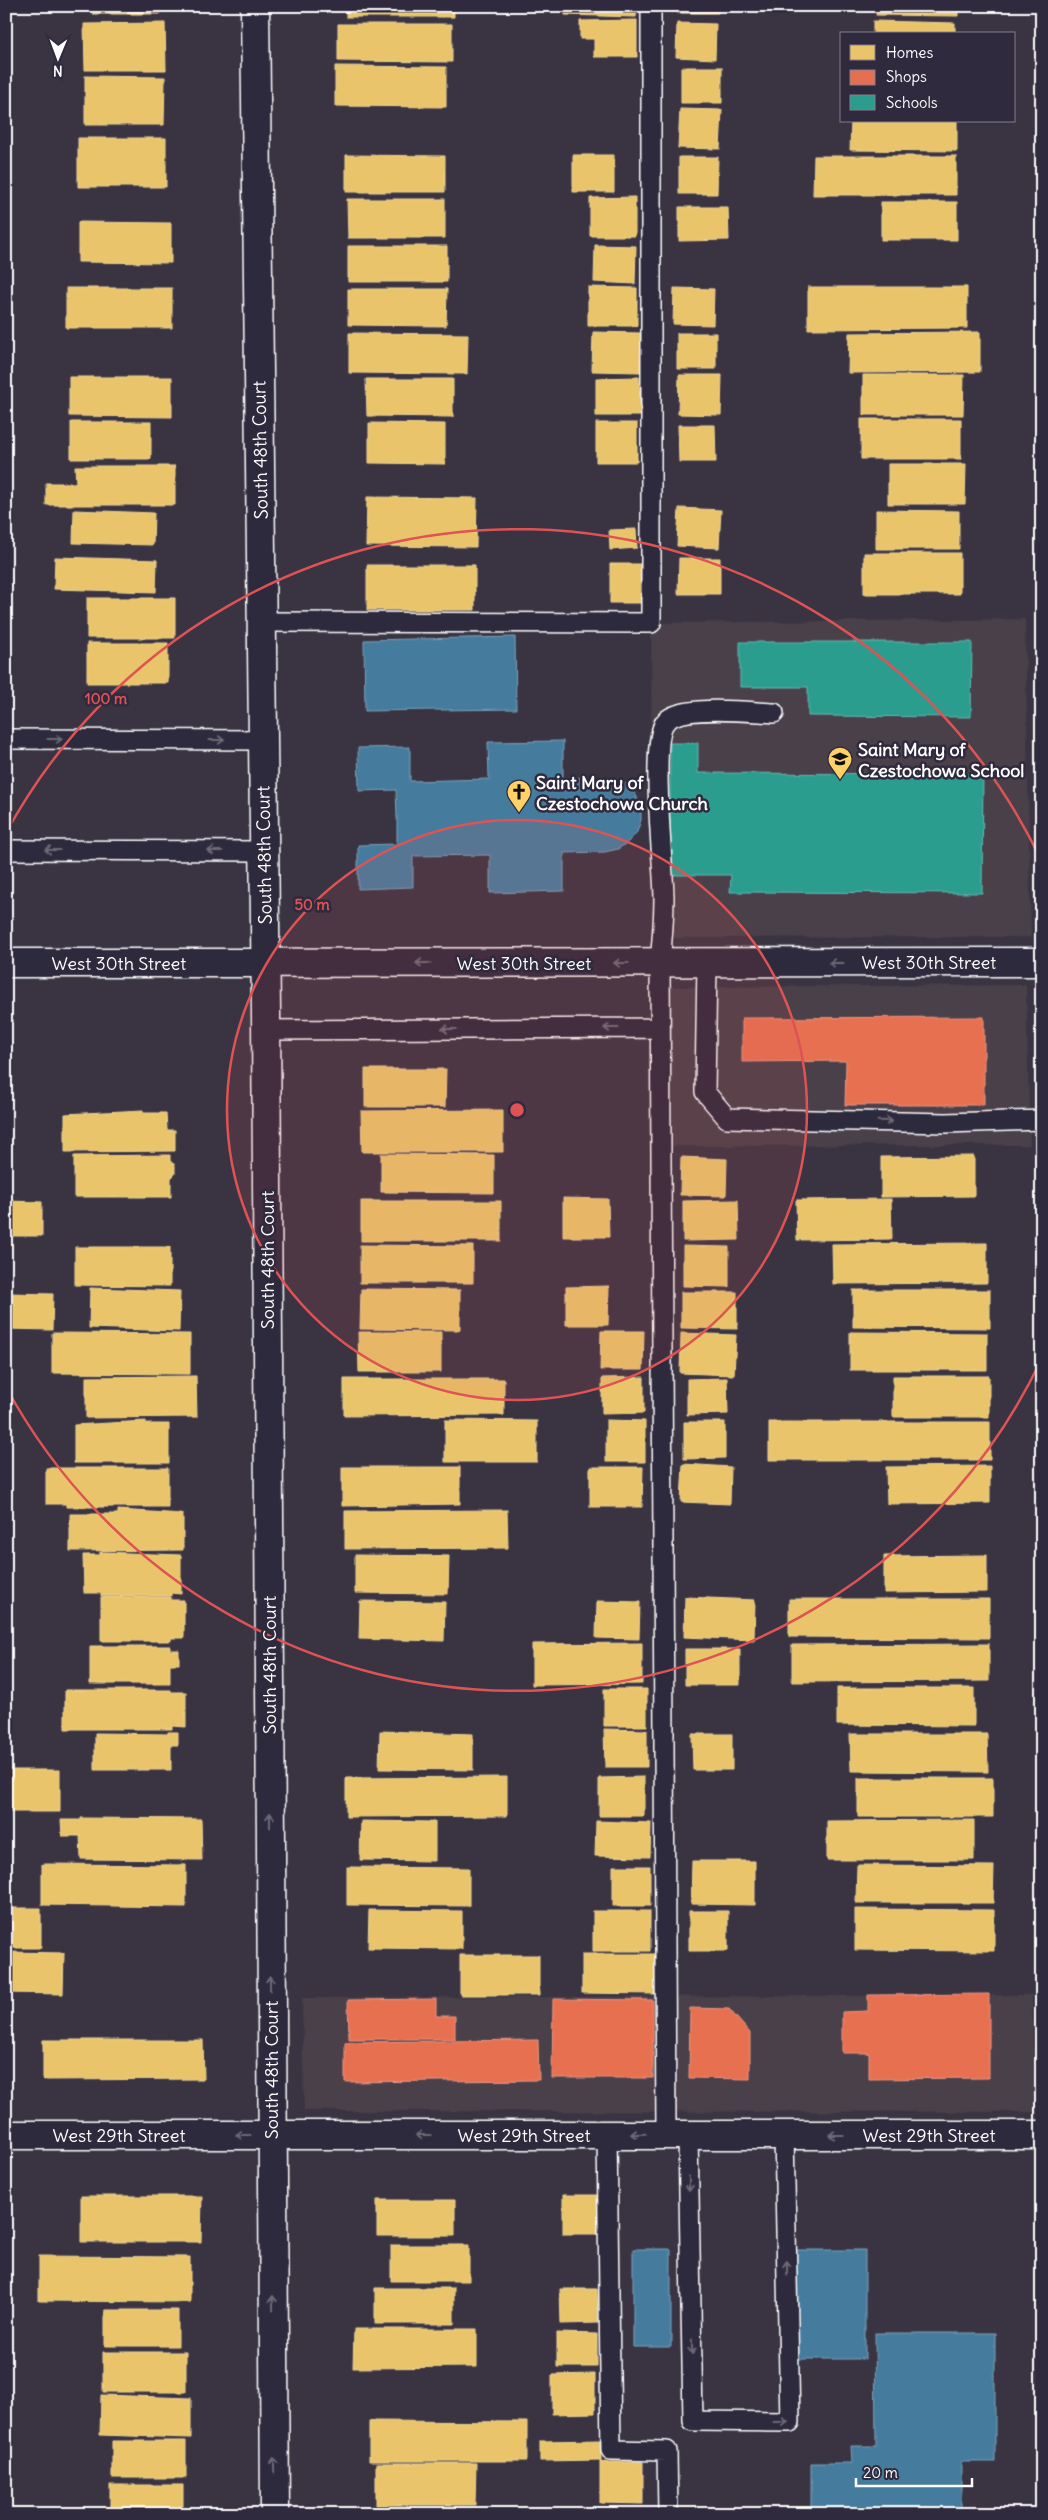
<svg xmlns="http://www.w3.org/2000/svg" width="1048" height="2520" font-family="Delius,sans-serif">
<rect width="100%" height="100%" fill="#3a3442"/>
<filter id="ink" filterUnits="userSpaceOnUse"><feTurbulence type="fractalNoise" baseFrequency=".02" numOctaves="2"/><feDisplacementMap in="SourceGraphic" scale="10" xChannelSelector="R" yChannelSelector="G"/><feConvolveMatrix kernelMatrix="1 2 1 2 8 2 1 2 1" color-interpolation-filters="sRGB"/></filter>
<g filter="url(#ink)">
<path fill="#483f48" d="M 1025,619 L 1031,937 L 652,938 L 651,623 Z
M 1026,985 L 1030,1145 L 661,1146 L 660,987 Z
M 1032,1995 L 1035,2112 L 304,2111 L 302,1998 Z"/>
<path fill="#e9c46a" stroke="#f0d697" d="M 94,6 L 160,6 L 160,14 L 93,14 Z
M 346,6 L 454,6 L 454,17 L 346,17 Z
M 565,6 L 637,6 L 636,17 L 565,15 Z
M 677,6 L 718,6 L 718,13 L 677,13 Z
M 877,6 L 958,6 L 958,16 L 876,15 Z
M 637,20 L 637,57 L 594,57 L 594,39 L 580,39 L 580,21 Z
M 873,21 L 955,23 L 955,34 L 873,34 Z
M 165,23 L 166,70 L 85,70 L 84,24 Z
M 677,23 L 716,24 L 715,59 L 676,57 Z
M 338,24 L 452,24 L 452,62 L 338,61 Z
M 335,66 L 446,67 L 446,107 L 335,106 Z
M 681,67 L 722,67 L 722,103 L 681,103 Z
M 85,76 L 165,77 L 164,125 L 85,125 Z
M 680,109 L 722,110 L 720,149 L 678,148 Z
M 851,121 L 957,121 L 957,151 L 850,150 Z
M 78,138 L 166,138 L 166,187 L 78,187 Z
M 346,155 L 445,156 L 445,192 L 346,192 Z
M 573,155 L 614,155 L 614,192 L 573,192 Z
M 814,156 L 956,156 L 956,195 L 813,195 Z
M 679,157 L 718,157 L 717,194 L 679,194 Z
M 635,197 L 635,236 L 590,236 L 590,198 Z
M 347,199 L 445,199 L 445,238 L 348,238 Z
M 881,202 L 957,202 L 957,240 L 881,240 Z
M 679,207 L 728,207 L 729,240 L 679,241 Z
M 78,222 L 171,223 L 171,263 L 78,262 Z
M 595,245 L 636,246 L 635,284 L 594,282 Z
M 348,246 L 447,246 L 447,282 L 348,282 Z
M 588,287 L 637,288 L 637,326 L 588,326 Z
M 808,287 L 967,287 L 967,328 L 808,329 Z
M 66,288 L 172,288 L 172,328 L 66,328 Z
M 674,288 L 714,289 L 713,325 L 673,324 Z
M 348,289 L 447,289 L 446,326 L 348,325 Z
M 593,332 L 641,333 L 640,372 L 592,371 Z
M 980,332 L 980,372 L 848,373 L 849,333 Z
M 349,333 L 468,334 L 467,374 L 349,373 Z
M 677,333 L 716,333 L 716,369 L 677,369 Z
M 679,375 L 722,375 L 721,415 L 678,414 Z
M 863,375 L 964,375 L 963,415 L 863,415 Z
M 69,377 L 172,377 L 172,417 L 69,416 Z
M 639,377 L 640,416 L 596,416 L 596,378 Z
M 366,379 L 453,379 L 453,417 L 367,416 Z
M 861,419 L 961,419 L 961,459 L 861,459 Z
M 71,422 L 151,422 L 151,459 L 71,459 Z
M 369,423 L 445,424 L 445,464 L 369,463 Z
M 596,423 L 637,423 L 637,462 L 596,462 Z
M 678,425 L 715,425 L 716,462 L 679,462 Z
M 888,464 L 966,464 L 965,504 L 888,504 Z
M 75,466 L 175,466 L 175,505 L 46,505 L 46,483 L 76,483 Z
M 367,497 L 477,498 L 476,547 L 366,546 Z
M 679,508 L 721,510 L 719,548 L 677,546 Z
M 74,510 L 154,513 L 153,545 L 73,543 Z
M 876,510 L 959,511 L 959,549 L 876,549 Z
M 636,529 L 637,548 L 610,550 L 609,530 Z
M 864,553 L 960,553 L 960,594 L 864,594 Z
M 55,557 L 157,560 L 156,592 L 54,589 Z
M 679,558 L 720,558 L 720,594 L 678,594 Z
M 610,564 L 645,564 L 645,603 L 610,603 Z
M 367,565 L 475,565 L 475,610 L 367,610 Z
M 87,598 L 175,598 L 175,638 L 87,638 Z
M 87,643 L 168,643 L 168,683 L 87,683 Z
M 365,1069 L 446,1069 L 445,1107 L 365,1107 Z
M 143,1110 L 143,1113 L 166,1113 L 167,1130 L 175,1130 L 175,1151 L 65,1152 L 65,1114 Z
M 503,1110 L 503,1152 L 362,1152 L 361,1111 Z
M 381,1154 L 494,1155 L 494,1193 L 381,1192 Z
M 170,1155 L 170,1161 L 175,1165 L 175,1174 L 171,1178 L 171,1197 L 74,1197 L 74,1156 Z
M 974,1156 L 974,1196 L 881,1197 L 881,1157 Z
M 681,1157 L 727,1159 L 726,1196 L 680,1195 Z
M 563,1198 L 608,1199 L 609,1237 L 563,1237 Z
M 891,1199 L 892,1239 L 797,1240 L 796,1200 Z
M 738,1200 L 739,1240 L 683,1241 L 683,1201 Z
M 6,1201 L 42,1202 L 42,1236 L 6,1236 Z
M 361,1201 L 501,1201 L 501,1241 L 361,1241 Z
M 987,1243 L 987,1283 L 833,1284 L 832,1244 Z
M 360,1245 L 473,1246 L 473,1283 L 360,1283 Z
M 683,1246 L 729,1247 L 729,1287 L 683,1286 Z
M 75,1247 L 170,1247 L 170,1286 L 75,1285 Z
M 609,1286 L 608,1325 L 566,1325 L 566,1287 Z
M 90,1288 L 180,1291 L 179,1331 L 89,1328 Z
M 361,1289 L 460,1290 L 460,1330 L 360,1329 Z
M 853,1290 L 990,1290 L 990,1328 L 853,1327 Z
M 681,1292 L 737,1292 L 737,1329 L 681,1328 Z
M 6,1293 L 53,1294 L 52,1330 L 6,1329 Z
M 601,1331 L 644,1331 L 643,1370 L 600,1370 Z
M 358,1332 L 441,1332 L 441,1372 L 359,1372 Z
M 850,1332 L 987,1333 L 987,1370 L 850,1370 Z
M 52,1333 L 190,1334 L 190,1374 L 52,1373 Z
M 681,1333 L 736,1335 L 734,1375 L 680,1373 Z
M 196,1376 L 197,1417 L 86,1418 L 86,1377 Z
M 893,1376 L 989,1376 L 989,1417 L 893,1417 Z
M 644,1377 L 644,1413 L 602,1414 L 602,1378 Z
M 727,1378 L 728,1414 L 687,1415 L 687,1379 Z
M 344,1379 L 504,1379 L 504,1415 L 344,1416 Z
M 445,1420 L 537,1421 L 537,1462 L 445,1462 Z
M 606,1420 L 645,1421 L 645,1462 L 606,1462 Z
M 146,1421 L 146,1424 L 169,1424 L 169,1463 L 74,1463 L 74,1425 Z
M 684,1422 L 725,1422 L 725,1458 L 684,1459 Z
M 769,1422 L 990,1422 L 990,1460 L 769,1460 Z
M 683,1464 L 731,1467 L 730,1504 L 681,1502 Z
M 990,1466 L 990,1503 L 887,1504 L 886,1467 Z
M 342,1467 L 460,1467 L 460,1504 L 342,1506 Z
M 590,1467 L 643,1467 L 642,1507 L 590,1507 Z
M 46,1468 L 168,1468 L 168,1507 L 66,1507 L 66,1504 L 46,1504 Z
M 118,1510 L 183,1514 L 183,1550 L 70,1551 L 70,1514 L 118,1514 Z
M 507,1510 L 508,1548 L 345,1549 L 345,1511 Z
M 100,1552 L 181,1555 L 181,1594 L 171,1593 L 171,1596 L 101,1596 L 101,1593 L 84,1593 L 83,1555 L 100,1555 Z
M 355,1555 L 449,1556 L 448,1594 L 355,1593 Z
M 987,1555 L 987,1592 L 884,1593 L 884,1556 Z
M 101,1597 L 171,1597 L 171,1600 L 184,1600 L 184,1638 L 171,1638 L 171,1641 L 101,1641 Z
M 685,1597 L 755,1600 L 754,1640 L 684,1637 Z
M 789,1599 L 989,1599 L 989,1638 L 789,1637 Z
M 360,1601 L 445,1602 L 444,1641 L 359,1639 Z
M 597,1601 L 640,1602 L 639,1639 L 596,1638 Z
M 642,1643 L 642,1684 L 532,1685 L 532,1644 Z
M 989,1644 L 989,1681 L 792,1682 L 792,1645 Z
M 90,1646 L 170,1646 L 170,1650 L 179,1650 L 179,1664 L 170,1664 L 170,1684 L 90,1684 Z
M 685,1649 L 740,1649 L 740,1685 L 685,1685 Z
M 837,1688 L 974,1688 L 974,1726 L 837,1725 Z
M 604,1689 L 647,1689 L 647,1726 L 604,1726 Z
M 65,1690 L 171,1690 L 171,1692 L 186,1692 L 186,1727 L 172,1726 L 172,1729 L 65,1729 Z
M 604,1729 L 647,1730 L 647,1767 L 605,1767 Z
M 380,1731 L 473,1734 L 473,1770 L 379,1769 Z
M 168,1732 L 178,1732 L 178,1745 L 171,1745 L 171,1770 L 95,1770 L 95,1733 L 168,1734 Z
M 692,1734 L 732,1734 L 732,1770 L 693,1770 Z
M 850,1734 L 987,1734 L 988,1772 L 851,1771 Z
M 6,1770 L 60,1770 L 60,1812 L 6,1812 Z
M 507,1777 L 507,1816 L 346,1817 L 346,1778 Z
M 644,1777 L 644,1816 L 599,1816 L 599,1778 Z
M 858,1778 L 993,1778 L 993,1817 L 858,1817 Z
M 81,1818 L 201,1819 L 202,1860 L 81,1859 L 80,1836 L 62,1836 L 61,1820 L 81,1820 Z
M 974,1820 L 974,1860 L 827,1860 L 827,1821 Z
M 361,1821 L 435,1822 L 435,1861 L 360,1860 Z
M 596,1821 L 651,1823 L 650,1857 L 595,1856 Z
M 692,1861 L 755,1861 L 755,1905 L 691,1904 Z
M 42,1864 L 186,1865 L 186,1907 L 42,1905 Z
M 857,1865 L 994,1866 L 993,1903 L 856,1903 Z
M 613,1866 L 650,1866 L 650,1906 L 613,1906 Z
M 347,1867 L 469,1868 L 469,1906 L 347,1905 Z
M 6,1908 L 41,1908 L 41,1948 L 6,1948 Z
M 855,1909 L 994,1910 L 994,1951 L 855,1950 Z
M 369,1910 L 462,1911 L 462,1949 L 368,1948 Z
M 593,1911 L 650,1911 L 650,1951 L 593,1951 Z
M 689,1911 L 728,1911 L 728,1951 L 689,1951 Z
M 6,1952 L 64,1953 L 63,1994 L 6,1993 Z
M 582,1954 L 655,1954 L 655,1994 L 582,1993 Z
M 460,1955 L 539,1955 L 539,1995 L 460,1995 Z
M 43,2040 L 203,2040 L 204,2079 L 43,2080 Z
M 563,2195 L 600,2195 L 600,2234 L 563,2234 Z
M 81,2196 L 202,2196 L 201,2242 L 81,2242 Z
M 377,2200 L 455,2200 L 455,2236 L 377,2236 Z
M 391,2245 L 469,2245 L 469,2281 L 391,2281 Z
M 39,2256 L 190,2257 L 190,2302 L 39,2301 Z
M 375,2288 L 454,2288 L 454,2324 L 375,2324 Z
M 560,2289 L 597,2289 L 598,2323 L 561,2324 Z
M 105,2310 L 178,2310 L 178,2346 L 105,2346 Z
M 354,2329 L 477,2329 L 477,2367 L 353,2368 Z
M 557,2333 L 597,2334 L 597,2367 L 557,2367 Z
M 103,2352 L 186,2352 L 186,2392 L 103,2392 Z
M 595,2374 L 595,2413 L 552,2414 L 552,2375 Z
M 101,2395 L 191,2398 L 191,2438 L 100,2435 Z
M 369,2421 L 527,2422 L 527,2461 L 369,2461 Z
M 601,2440 L 601,2462 L 643,2462 L 643,2504 L 600,2503 L 600,2460 L 540,2461 L 540,2441 Z
M 112,2441 L 186,2441 L 186,2478 L 112,2478 Z
M 376,2463 L 476,2463 L 475,2505 L 376,2505 Z
M 110,2485 L 183,2485 L 183,2514 L 110,2514 Z
M 394,2509 L 466,2510 L 466,2514 L 394,2514 Z
M 614,2510 L 651,2510 L 651,2514 L 614,2514 Z"/>
<path fill="#e76f51" stroke="#ee9a85" d="M 984,1017 L 984,1105 L 845,1105 L 846,1061 L 742,1062 L 742,1018 Z
M 989,1994 L 989,2078 L 869,2079 L 869,2053 L 842,2053 L 842,2012 L 868,2011 L 868,1995 Z
M 436,1999 L 436,2016 L 455,2016 L 455,2039 L 349,2039 L 348,2000 Z
M 553,1999 L 653,2000 L 653,2078 L 552,2078 Z
M 690,2008 L 729,2009 L 750,2033 L 750,2079 L 689,2078 Z
M 538,2040 L 539,2080 L 345,2082 L 345,2042 Z"/>
<path fill="#2a9d8f" stroke="#6abab1" d="M 740,642 L 972,642 L 971,717 L 808,716 L 808,687 L 740,687 Z
M 670,743 L 698,743 L 698,773 L 983,774 L 982,893 L 730,892 L 731,875 L 670,875 Z"/>
<path fill="#457b9d" stroke="#7da3ba" d="M 515,637 L 516,709 L 365,711 L 364,640 Z
M 563,741 L 563,778 L 604,777 L 617,779 L 628,785 L 636,795 L 641,808 L 641,820 L 637,832 L 628,842 L 618,849 L 605,852 L 564,853 L 564,891 L 490,893 L 490,855 L 413,856 L 413,887 L 358,889 L 358,845 L 397,844 L 397,818 L 396,790 L 359,791 L 358,748 L 410,747 L 410,781 L 489,779 L 488,742 Z
M 633,2249 L 671,2249 L 671,2347 L 633,2347 Z
M 796,2250 L 865,2250 L 865,2359 L 796,2359 Z
M 875,2333 L 995,2333 L 995,2462 L 961,2462 L 961,2514 L 811,2514 L 811,2463 L 852,2463 L 851,2446 L 876,2446 Z"/>
<g fill="none" stroke-linecap="round" stroke-linejoin="round">
<defs>
<path id="lane" d="M 261,622 L 651,623 L 651,6
M 6,739 L 263,740
M 6,850 L 264,851
M 707,963 L 705,1092 L 727,1118 L 946,1123 L 1042,1120
M 265,1030 L 660,1028
M 666,2134 L 660,963 C 662,941 664,920 664,898 C 664,869 649,738 666,721 C 682,704 750,712 774,713
M 607,2135 L 611,2450 L 667,2451 L 668,2514
M 688,2135 L 693,2421 L 790,2422 L 784,2135"/>
<path id="street" d="M 255,6 L 266,1013 L 275,2514
M 6,963 L 1042,962
M 6,2135 L 1042,2135"/>
</defs>
<use href="#lane" stroke="#fff" stroke-width="22"/>
<use href="#street" stroke="#fff" stroke-width="31"/>
<use href="#lane" stroke="#2f2a3d" stroke-width="19"/>
<use href="#street" stroke="#2f2a3d" stroke-width="28"/>
</g>
<defs><path id="oneway-shaft" d="M-6 0H5M1.5-3L5.5 0L1.5 3" fill="none" stroke-width="1.6" stroke-linecap="round" stroke-linejoin="round" transform="scale(1.25)"/></defs>
<g stroke="#6d6a77">
<use href="#oneway-shaft" transform="translate(55 739)"/>
<use href="#oneway-shaft" transform="translate(217 740)"/>
<use href="#oneway-shaft" transform="translate(52 850) rotate(-180)"/>
<use href="#oneway-shaft" transform="translate(215 851) rotate(180)"/>
<use href="#oneway-shaft" transform="translate(423 963) rotate(180)"/>
<use href="#oneway-shaft" transform="translate(621 963) rotate(180)"/>
<use href="#oneway-shaft" transform="translate(836 963) rotate(180)"/>
<use href="#oneway-shaft" transform="translate(611 1028) rotate(180)"/>
<use href="#oneway-shaft" transform="translate(449 1029) rotate(180)"/>
<use href="#oneway-shaft" transform="translate(885 1121) rotate(1)"/>
<use href="#oneway-shaft" transform="translate(270 1820) rotate(-90)"/>
<use href="#oneway-shaft" transform="translate(270 1983) rotate(-90)"/>
<use href="#oneway-shaft" transform="translate(638 2134) rotate(178)"/>
<use href="#oneway-shaft" transform="translate(243 2135) rotate(-180)"/>
<use href="#oneway-shaft" transform="translate(423 2135) rotate(-180)"/>
<use href="#oneway-shaft" transform="translate(836 2135) rotate(180)"/>
<use href="#oneway-shaft" transform="translate(689 2184) rotate(89)"/>
<use href="#oneway-shaft" transform="translate(787 2268) rotate(-91)"/>
<use href="#oneway-shaft" transform="translate(273 2303) rotate(-91)"/>
<use href="#oneway-shaft" transform="translate(692 2347) rotate(89)"/>
<use href="#oneway-shaft" transform="translate(781 2422)"/>
<use href="#oneway-shaft" transform="translate(274 2465) rotate(-91)"/>
</g>
</g>
<circle cx="517" cy="1110" r="290" fill="#de5353" fill-opacity=".12"/>
<g fill="none" stroke="#de5353" stroke-width="2.5">
<circle cx="517" cy="1110" r="290"/>
<path d="M1041 1360A581 581 0 0 1 6 1387M6 833A581 581 0 0 1 1041 860"/>
</g>
<defs>
<symbol id="school-pin" viewBox="-11 -11 22 30"><path d="M0 17L-7.5 6A9.5 9.5 0 1 1 7.5 6Z" fill="#ffd166" stroke="#2f2a3d"/><path d="M0-5L7-2L0 1L-7-2ZM-4 1L0 2.5L4 1V4Q0 6-4 4Z" fill="#111"/></symbol>
<symbol id="church-pin" viewBox="-11 -11 22 30"><path d="M0 17L-7.5 6A9.5 9.5 0 1 1 7.5 6Z" fill="#ffd166" stroke="#2f2a3d"/><path d="M-1.2-6h2.4v3.5h3.3v2.4h-3.3V6h-2.4V-.1h-3.3v-2.4h3.3Z" fill="#111"/></symbol>
</defs>
<g fill-rule="evenodd">
<use href="#school-pin" x="826" y="745" width="28" height="38"/>
<use href="#church-pin" x="505" y="778" width="28" height="38"/>
</g>
<g text-anchor="middle" dominant-baseline="central" stroke-width="5" stroke-linejoin="round" paint-order="stroke">
<g font-size="18" fill="#fff" stroke="#2f2a3d">
<text transform="translate(260 450) rotate(-91)">South 48th Court</text>
<text transform="translate(264 855) rotate(-91)">South 48th Court</text>
<text x="929" y="962">West 30th Street</text>
<text x="119" y="963">West 30th Street</text>
<text x="524" y="963">West 30th Street</text>
<text transform="translate(267 1260) rotate(-90)">South 48th Court</text>
<text transform="translate(269 1665) rotate(-90)">South 48th Court</text>
<text transform="translate(271 2070) rotate(-90)">South 48th Court</text>
<text x="119" y="2135">West 29th Street</text>
<text x="524" y="2135">West 29th Street</text>
<text x="929" y="2135">West 29th Street</text>
</g>
<g font-size="18" font-weight="bold" fill="#fff" stroke="#2f2a3d" text-anchor="start">
<text x="858" y="749">Saint Mary of<tspan x="858" dy="21">Czestochowa School</tspan></text>
<text x="536" y="782">Saint Mary of<tspan x="536" dy="21">Czestochowa Church</tspan></text>
</g>
</g>
<circle cx="517" cy="1110" r="8" fill="#de5353" stroke="#2f2a3d" stroke-width="2.5"/>
<g font-size="15" text-anchor="middle" font-weight="bold" fill="#de5353" stroke="#2f2a3d" stroke-width="5" stroke-linejoin="round" paint-order="stroke">
<text x="106" y="704">100 m</text>
<text x="312" y="910">50 m</text>
</g>
<rect width="1048" height="2520" fill="none" stroke="#2f2a3d" stroke-width="25"/>
<rect x="12" y="12" width="1023" height="2495" fill="none" stroke="#fff" stroke-width="2" filter="url(#ink)"/>
<rect x="840" y="32" width="175" height="90" fill="#2f2a3d" stroke="#827f8b"/>
<rect x="850" y="45" width="25" height="15" fill="#e9c46a" stroke="#827f8b"/>
<text x="886" y="58" font-size="15" fill="#ffffff">Homes</text>
<rect x="850" y="70" width="25" height="15" fill="#e76f51" stroke="#827f8b"/>
<text x="886" y="82" font-size="15" fill="#ffffff">Shops</text>
<rect x="850" y="95" width="25" height="15" fill="#2a9d8f" stroke="#827f8b"/>
<text x="886" y="108" font-size="15" fill="#ffffff">Schools</text>
<g transform="translate(58 58) rotate(181)" stroke="#2f2a3d" stroke-width="4" paint-order="stroke">
<path d="M0-4L9 19L0 12L-9 19Z" fill="#ffffff"/>
<text y="-8" font-size="14" font-weight="bold" text-anchor="middle" fill="#ffffff">N</text>
</g>
<path d="M856 2478v8h116v-8" fill="none" stroke="#ffffff" stroke-width="2.5"/>
<text x="863" y="2478" font-size="15" fill="#ffffff" stroke="#2f2a3d" stroke-width="4" paint-order="stroke">20 m</text>
</svg>
